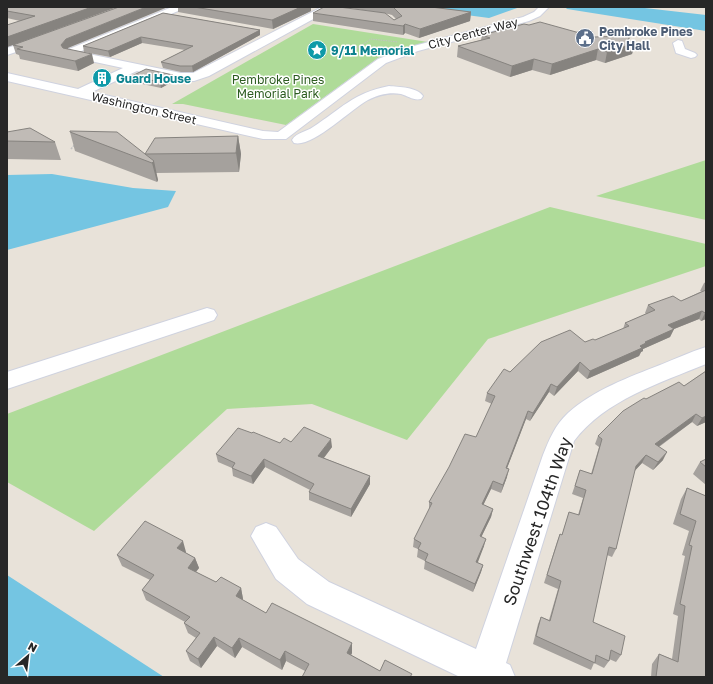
<svg xmlns="http://www.w3.org/2000/svg" width="713" height="684" font-family="'Golos Text',sans-serif">
<rect width="100%" height="100%" fill="#e8e2d9"/>
<path fill="#afdb99" d="M 313,24 L 428,42 L 378,58 L 286,125 L 183,104 L 172,104 Z
M 706,160 L 706,220 L 596,196 Z
M 550,207 L 706,244 L 706,266 L 488,339 L 407,440 L 312,404 L 227,409 L 94,531 L 7,482 L 7,414 Z"/>
<path fill="#74c5e2" d="M 406,7 L 520,7 L 489,18 Z
M 565,7 L 636,7 L 706,15 L 706,31 L 567,9 Z
M 52,174 L 133,188 L 176,191 L 168,207 L 7,250 L 7,175 Z
M 7,575 L 164,677 L 7,677 Z"/>
<g fill="none" stroke-linecap="round" stroke-linejoin="round">
<defs>
<path id="minor" d="M 172,7 L 185,7 L 183,9 L 79,52 L 181,73 L 193,73 L 322,7 L 328,7 L 330,9 L 328,11 L 209,76 L 194,81 L 181,81 L 137,71 L 92,92 L 263,131 L 278,132 L 378,59 L 410,47 L 523,17 L 534,12 L 539,7 L 549,7 L 540,16 L 529,21 L 418,51 L 386,63 L 286,139 L 263,139 L 7,81 L 7,73 L 78,89 L 123,68 L 67,56 L 65,54 L 69,49 Z
M 42,37 L 46,38 L 47,40 L 46,42 L 7,55 L 7,48 Z
M 678,40 L 682,41 L 685,49 L 695,53 L 697,55 L 695,57 L 691,58 L 676,53 L 673,43 Z
M 389,86 C 399,87 417,87 423,96 L 421,99 C 414,101 408,96 401,94 C 389,92 378,95 368,100 C 350,110 312,148 294,143 L 292,140 C 297,132 306,132 313,127 C 341,109 353,93 389,86 Z
M 207,308 L 214,310 L 217,315 L 214,320 L 7,389 L 7,372 Z
M 706,347 L 706,364 C 660,383 605,400 574,441 L 506,663 L 510,665 L 515,677 L 460,677 L 307,604 L 276,579 L 251,536 L 256,527 L 266,523 L 276,527 L 298,559 L 329,582 L 476,649 L 543,455 C 549,440 555,425 568,413 C 594,390 629,377 660,365 C 675,359 690,352 706,347 Z"/>
</defs>
<use href="#minor" stroke="#cfd2df" stroke-width="2"/>
<path stroke="#c3c3c3" stroke-width="1" stroke-dasharray="1.5 1" stroke-linecap="butt" d="M 348,45 L 360,47
M 350,53 L 371,39 L 398,42"/>
<path stroke="#c3c3c3" stroke-width="1.5" stroke-dasharray="2 1" stroke-linecap="butt" d="M 71,149 L 76,143"/>
<use href="#minor" fill="#fff" fill-rule="evenodd"/>
</g>
<path fill="#a5a19d" d="M 7,7 L 117,7 L 28,40 L 68,48 L 68,49 L 94,63 L 78,71 L 20,59 L 19,55 L 16,54 L 13,45 L 7,47 L 7,25 L 20,21 L 7,18 Z
M 178,7 L 311,7 L 311,11 L 273,29 L 178,12 Z
M 343,7 L 431,7 L 471,12 L 470,21 L 419,38 L 405,33 L 403,35 L 313,21 L 313,13 L 394,20 L 396,19 L 392,15 L 388,14 Z
M 163,13 L 260,30 L 260,35 L 193,72 L 181,72 L 163,68 L 161,62 L 185,50 L 142,43 L 110,57 L 84,52 L 83,46 Z
M 529,25 L 594,37 L 629,39 L 629,41 L 635,43 L 632,54 L 605,63 L 596,60 L 550,75 L 532,70 L 510,77 L 457,57 L 458,46 L 481,40 L 482,35 Z
M 132,76 L 174,81 L 161,88 L 133,82 Z
M 7,132 L 55,142 L 61,160 L 7,159 Z
M 70,132 L 145,154 L 238,136 L 241,154 L 239,172 L 156,173 L 158,180 L 157,182 L 75,151 Z
M 706,282 L 706,319 L 701,321 L 699,319 L 674,329 L 670,337 L 643,349 L 643,351 L 641,352 L 639,356 L 587,379 L 578,371 L 554,396 L 549,392 L 530,421 L 526,419 L 507,468 L 507,477 L 501,493 L 491,489 L 483,505 L 493,509 L 491,517 L 481,537 L 484,546 L 477,562 L 483,565 L 481,572 L 473,592 L 424,569 L 425,561 L 417,557 L 418,549 L 413,547 L 414,539 L 429,510 L 429,502 L 476,437 L 492,404 L 485,401 L 487,393 L 510,372 L 585,342 L 595,340 L 623,329 L 625,323 L 646,314 L 645,313 L 648,305 L 681,301 L 702,291 L 700,291 L 704,283 Z
M 706,371 L 706,422 L 697,426 L 692,422 L 659,447 L 663,460 L 653,470 L 642,463 L 634,471 L 616,549 L 612,557 L 607,555 L 593,622 L 621,655 L 616,662 L 609,659 L 609,661 L 604,668 L 594,663 L 591,670 L 533,644 L 538,624 L 541,617 L 549,620 L 558,589 L 544,583 L 557,542 L 560,534 L 562,535 L 569,512 L 578,515 L 583,498 L 572,494 L 580,470 L 591,474 L 599,447 L 595,444 L 598,436 L 646,399 L 684,386 Z
M 252,433 L 280,443 L 291,442 L 332,447 L 324,458 L 370,476 L 370,484 L 351,517 L 309,500 L 309,492 L 310,490 L 265,467 L 253,484 L 233,476 L 232,468 L 218,462 L 216,454 Z
M 706,459 L 706,485 L 693,474 L 700,462 Z
M 687,488 L 706,496 L 706,677 L 651,677 L 652,664 L 659,654 L 672,659 L 678,616 L 673,614 L 685,556 L 682,555 L 689,531 L 673,524 L 681,499 Z
M 186,552 L 186,553 L 195,558 L 199,568 L 196,572 L 216,582 L 241,588 L 243,599 L 243,600 L 266,613 L 352,643 L 352,653 L 351,655 L 380,671 L 412,674 L 305,671 L 286,661 L 282,670 L 242,647 L 235,658 L 217,646 L 201,668 L 190,661 L 186,651 L 196,638 L 188,633 L 184,623 L 185,622 L 146,600 L 142,590 L 150,580 L 122,566 L 117,555 Z"/>
<path fill="#86837f" d="M 92,7 L 117,7 L 7,47 L 7,37 Z
M 146,7 L 168,7 L 68,48 L 64,54 L 61,45 L 66,39 Z
M 301,7 L 311,7 L 311,11 L 273,29 L 272,20 Z
M 471,12 L 470,21 L 419,38 L 420,29 Z
M 405,24 L 405,33 L 403,35 L 403,26 Z
M 260,30 L 260,35 L 193,72 L 192,66 Z
M 141,37 L 142,43 L 110,57 L 108,51 Z
M 629,39 L 628,46 L 635,43 L 632,54 L 605,63 L 607,52 L 627,40 Z
M 598,49 L 596,60 L 550,75 L 552,64 Z
M 92,54 L 94,63 L 78,71 L 75,61 Z
M 534,59 L 532,70 L 510,77 L 512,66 Z
M 173,75 L 174,81 L 161,88 L 160,82 Z
M 238,136 L 241,154 L 239,172 L 236,153 Z
M 154,161 L 158,180 L 157,182 L 152,163 Z
M 702,311 L 699,319 L 674,329 L 670,337 L 643,349 L 643,351 L 641,352 L 639,356 L 587,379 L 590,371 L 640,346 L 668,325 Z
M 705,313 L 706,313 L 706,319 L 701,321 Z
M 580,362 L 578,371 L 554,396 L 557,387 Z
M 551,384 L 549,392 L 530,421 L 533,413 Z
M 528,411 L 526,419 L 504,476 L 506,468 Z
M 696,414 L 692,422 L 651,452 L 655,444 Z
M 706,416 L 706,422 L 697,426 L 702,418 Z
M 331,439 L 332,447 L 319,464 L 318,456 Z
M 667,452 L 663,460 L 653,470 L 658,462 Z
M 646,455 L 642,463 L 632,474 L 636,466 Z
M 264,459 L 265,467 L 253,484 L 251,476 Z
M 509,469 L 507,477 L 501,493 L 503,485 Z
M 370,476 L 370,484 L 351,517 L 351,509 Z
M 493,481 L 491,489 L 480,512 L 482,504 Z
M 493,509 L 491,517 L 478,544 L 480,536 Z
M 486,539 L 484,546 L 475,570 L 476,562 Z
M 183,541 L 186,552 L 181,559 L 177,548 Z
M 195,558 L 199,568 L 191,578 L 188,568 Z
M 483,565 L 481,572 L 473,592 L 475,584 Z
M 241,588 L 243,599 L 238,606 L 236,596 Z
M 214,637 L 217,646 L 201,668 L 198,659 Z
M 239,638 L 242,647 L 235,658 L 232,648 Z
M 352,643 L 352,653 L 347,663 L 347,653 Z
M 285,651 L 286,661 L 282,670 L 280,660 Z"/>
<path fill="#c0bbb6" stroke="#86837f" d="M 7,7 L 92,7 L 7,37 L 7,25 L 35,16 L 7,11 Z
M 119,7 L 146,7 L 66,39 L 61,45 L 63,48 L 92,54 L 75,61 L 17,49 L 23,47 L 13,45 Z
M 194,7 L 301,7 L 272,20 Z
M 324,7 L 339,7 L 385,13 L 394,20 L 402,16 L 393,7 L 431,7 L 471,12 L 420,29 L 405,24 L 403,26 L 313,13 Z
M 163,13 L 260,30 L 192,66 L 180,66 L 161,62 L 193,46 L 141,37 L 108,51 L 83,46 Z
M 540,22 L 594,37 L 629,36 L 629,39 L 627,40 L 635,43 L 607,52 L 598,49 L 552,64 L 534,59 L 512,66 L 458,46 L 490,38 L 482,35 L 524,24 L 529,25 Z
M 146,69 L 173,75 L 160,82 L 132,76 Z
M 30,128 L 55,142 L 7,141 L 7,132 Z
M 70,131 L 117,132 L 145,154 L 155,138 L 238,136 L 236,153 L 145,154 L 154,161 L 152,163 L 70,132 Z
M 706,290 L 706,313 L 705,313 L 702,311 L 668,325 L 674,329 L 645,342 L 646,343 L 640,346 L 642,348 L 590,371 L 580,362 L 557,387 L 551,384 L 533,413 L 528,411 L 506,468 L 509,469 L 503,485 L 493,481 L 482,504 L 493,509 L 480,536 L 486,539 L 476,562 L 483,565 L 475,584 L 425,561 L 428,554 L 418,549 L 421,543 L 414,539 L 432,503 L 429,502 L 449,467 L 465,434 L 476,437 L 495,396 L 487,393 L 504,369 L 510,372 L 541,342 L 570,330 L 585,342 L 593,339 L 595,340 L 629,326 L 625,323 L 655,310 L 648,305 L 673,296 L 681,301 Z
M 706,371 L 706,416 L 702,418 L 696,414 L 655,444 L 667,452 L 658,462 L 646,455 L 636,466 L 616,549 L 609,547 L 593,622 L 625,636 L 621,655 L 611,650 L 609,661 L 596,655 L 595,663 L 536,636 L 541,617 L 550,621 L 561,581 L 547,575 L 560,534 L 562,535 L 569,512 L 579,515 L 586,490 L 575,486 L 580,470 L 592,474 L 602,439 L 598,436 L 623,411 L 644,398 L 646,399 L 679,382 L 684,386 Z
M 304,427 L 331,439 L 318,456 L 370,476 L 351,509 L 309,492 L 314,484 L 264,459 L 251,476 L 232,468 L 235,463 L 216,454 L 238,428 L 252,433 L 253,432 L 280,443 L 284,438 L 291,442 Z
M 706,459 L 706,467 L 700,462 Z
M 687,488 L 706,496 L 706,677 L 656,677 L 659,654 L 678,662 L 685,606 L 680,604 L 692,546 L 689,545 L 696,521 L 680,514 Z
M 145,521 L 183,541 L 177,548 L 195,558 L 188,568 L 216,582 L 221,577 L 241,588 L 236,596 L 266,613 L 272,603 L 352,643 L 347,653 L 380,671 L 385,660 L 412,674 L 410,677 L 302,677 L 309,664 L 285,651 L 280,660 L 239,638 L 232,648 L 214,637 L 198,659 L 186,651 L 200,633 L 184,623 L 190,617 L 142,590 L 154,575 L 117,555 Z"/>
<defs>
<symbol id="civic-disc" viewBox="-11 -11 22 22"><circle r="9.5" fill="#5c6f8a" stroke="#fff"/><path d="M-.6-6.5H3V-4.5H.6V-3L4-1V1h2V6H-6V1h2V-1L-.6-3ZM-1.2 2.5V6h2.4V2.5Z" fill="#fff"/></symbol>
<symbol id="sight-disc" viewBox="-11 -11 22 22"><circle r="9.5" fill="#0f9aa8" stroke="#fff"/><path d="M0-6L1.8-2.2L6-1.7L2.9 1.2L3.7 5.4L0 3.3L-3.7 5.4L-2.9 1.2L-6-1.7L-1.8-2.2Z" fill="#fff"/></symbol>
<symbol id="building-disc" viewBox="-11 -11 22 22"><circle r="9.5" fill="#0f9aa8" stroke="#fff"/><path d="M-4-6H4V6H1V3H-1V6H-4ZM-2.5-4.3h1.7v1.8h-1.7ZM.8-4.3h1.7v1.8H.8ZM-2.5-1h1.7V.8h-1.7ZM.8-1h1.7V.8H.8Z" fill="#fff"/></symbol>
</defs>
<g fill-rule="evenodd">
<use href="#civic-disc" x="574" y="27" width="22" height="22"/>
<use href="#sight-disc" x="306" y="39" width="22" height="22"/>
<use href="#building-disc" x="91" y="67" width="22" height="22"/>
</g>
<g text-anchor="middle" dominant-baseline="central" stroke-width="3" stroke-linejoin="round" paint-order="stroke">
<g font-size="12" font-weight="bold" fill="#4e5e75" stroke="#fff" text-anchor="start">
<text x="599" y="31">Pembroke Pines<tspan x="599" dy="14">City Hall</tspan></text>
</g>
<g font-size="12" fill="#272727" stroke="#fff">
<text transform="translate(473 33) rotate(-15)">City Center Way</text>
<text transform="translate(144 108) rotate(13)">Washington Street</text>
</g>
<g font-size="12" font-weight="bold" fill="#0d838f" stroke="#fff" text-anchor="start">
<text x="331" y="50">9/11 Memorial</text>
<text x="116" y="78">Guard House</text>
</g>
<g font-size="12" fill="#2b5b1f" stroke="#fff">
<text x="278" y="79">Pembroke Pines<tspan x="278" dy="14">Memorial Park</tspan></text>
</g>
<g font-size="17" fill="#272727" stroke="#fff">
<text transform="translate(537 521) rotate(-71)">Southwest 104th Way</text>
</g>
</g>
<rect width="713" height="684" fill="none" stroke="#272727" stroke-width="16"/>
<g transform="translate(28 656) rotate(28)" stroke="#ffffff" stroke-width="3" paint-order="stroke">
<path d="M0-3L7 15L0 10L-7 15Z" fill="#272727"/>
<text y="-6" font-size="11" font-weight="bold" text-anchor="middle" fill="#272727">N</text>
</g>
</svg>
